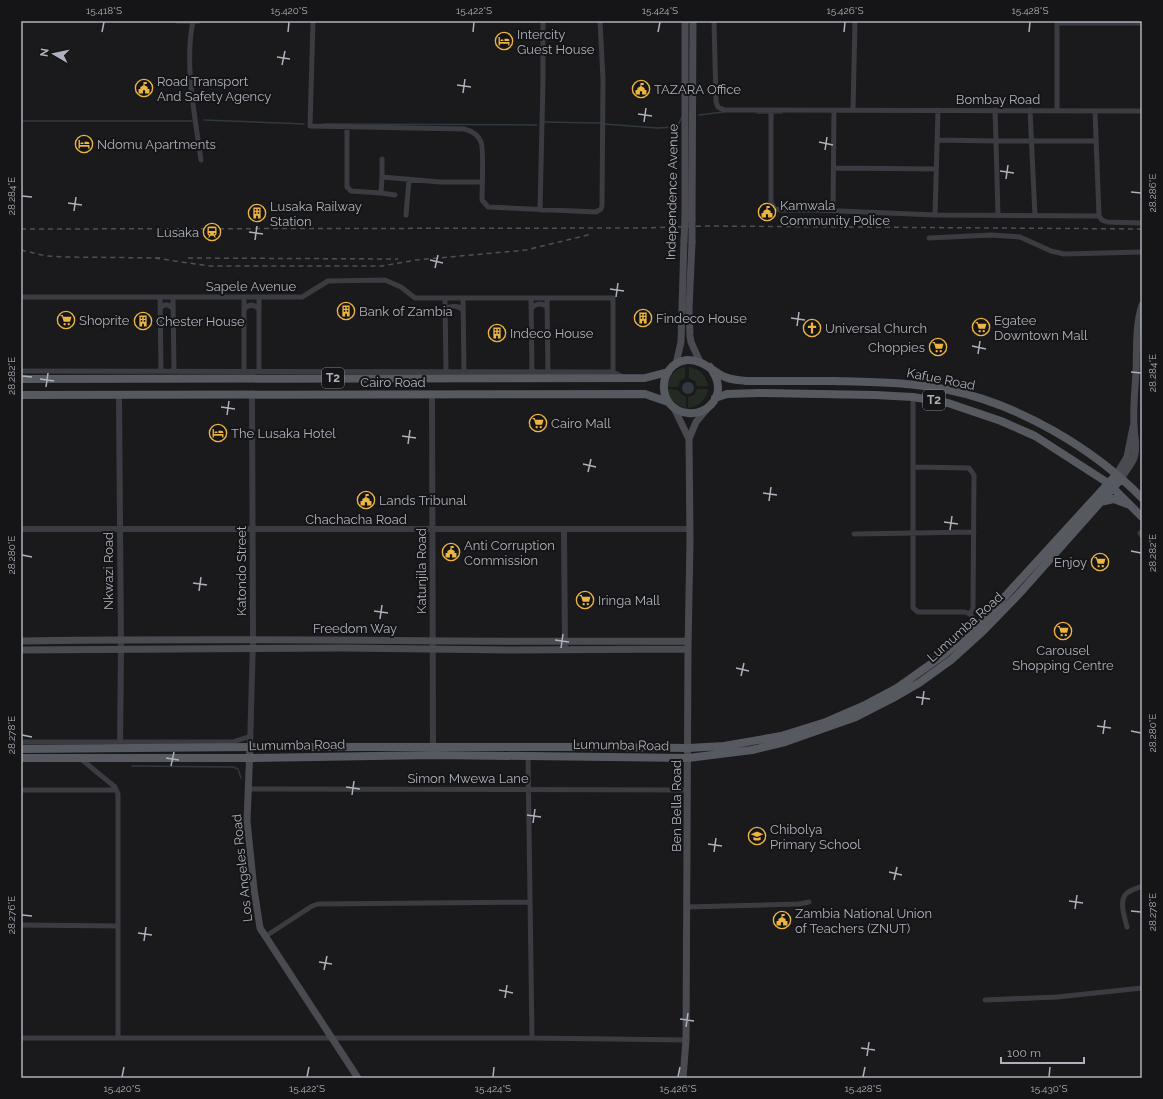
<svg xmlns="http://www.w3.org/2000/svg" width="1163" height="1099" font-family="Raleway,sans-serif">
<rect width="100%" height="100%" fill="#1a1a1c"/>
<path fill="#222a23" d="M 685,367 L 685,378 L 680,381 L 678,387 L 667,387 C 669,376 674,369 685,367 Z
M 689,367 C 700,369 706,375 708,386 L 697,386 L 695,381 L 689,378 Z
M 667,389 L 678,390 L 681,394 L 686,397 L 686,408 C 674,405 671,400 667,389 Z
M 697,389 L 708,389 C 706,400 699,407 688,408 L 688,397 L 694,395 Z"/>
<path fill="#303940" d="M682 388a6 6 0 1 1 12 0a6 6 0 1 1-12 0Z"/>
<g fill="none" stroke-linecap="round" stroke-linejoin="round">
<path stroke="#303940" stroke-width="1.5" d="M 757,113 L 769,113
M 773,113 L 782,113
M 699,115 L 723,112
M 204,120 L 304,124
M 21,121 L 192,121
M 545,122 L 600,123
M 325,124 L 537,125
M 604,124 L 657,128 L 677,127 L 682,117
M 132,766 L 233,767 L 238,769 L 241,778"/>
<path stroke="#3b3c41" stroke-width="5" d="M 177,21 L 199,21
M 193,21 C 184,64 195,116 201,160
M 313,21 L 310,126 L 464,129 C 472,131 478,134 481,142 C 484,148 482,190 482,200 L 488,207 L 596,212 L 601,209 L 602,206 L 603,79 L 600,21
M 714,21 L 716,102 L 718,107 L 724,110 L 1142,111
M 1057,21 L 1057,110
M 1057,23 L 1142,23
M 771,110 L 771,202 L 774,208 L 780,210 L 816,210 L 935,215 L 1099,216 L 1095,111
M 853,110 L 855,21
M 1030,110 L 1035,216
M 347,127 L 347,187 L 351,191 L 381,193 L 382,177 L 440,182 L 482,182
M 937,140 L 996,141 L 995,110
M 382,159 L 382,177
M 834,168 L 936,169
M 381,193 L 395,195
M 540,210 L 543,80 L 543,21
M 833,211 L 834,110
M 406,215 L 409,180
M 935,215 L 938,110
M 998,216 L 996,141 L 1096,141
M 1099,216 L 1102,220 L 1107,222 L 1142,223
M 929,238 L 991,235 L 1020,237 L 1051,251 L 1064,254 L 1142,252
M 21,297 L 302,297 L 328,281 L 385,280 L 401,287 L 415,298 L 613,298 L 613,372
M 160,297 L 161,371
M 173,297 L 174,371
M 244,297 L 244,371
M 259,297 L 259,371
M 445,298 L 446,371
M 463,298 L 464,371
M 531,298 L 532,372
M 547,298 L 548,372
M 160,308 C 165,303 169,304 173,309
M 531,308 C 537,303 541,303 547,307
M 244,309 C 249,304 254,304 259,309
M 446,309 C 452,305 457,305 463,310
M 21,371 L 613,372 L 623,377
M 913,397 L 913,608 L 918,612 L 965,612 L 970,614
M 914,467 L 969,468 L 974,475 L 973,608 L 970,614 L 979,627
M 1142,532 L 1140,533 L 1142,536
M 854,534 L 974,532
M 21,742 L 233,742 L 251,736
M 528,756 L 532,1038
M 81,759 L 115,787 L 118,794 L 118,1038
M 249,789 L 688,790
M 21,790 L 116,790
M 687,907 L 799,904 L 809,902
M 21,925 L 117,926
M 1127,927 C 1125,918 1118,900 1127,893 C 1131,890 1137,888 1142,886
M 266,936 L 312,906 L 318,904 L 530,902
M 985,1000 L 1057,997 L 1142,988
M 21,1038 L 532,1038 L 686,1040"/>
<path stroke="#3b3c41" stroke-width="6" d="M 432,394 L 433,748
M 119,395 L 121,649 L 120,748
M 21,529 L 690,529
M 564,529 L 565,650
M 250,747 L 253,639 L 252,395"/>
<path stroke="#494b51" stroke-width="7" d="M 685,219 L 685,21
M 692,219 L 693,21
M 692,242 L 689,309 L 690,336 L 691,342 L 700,362
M 676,364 L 681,342 L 684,240
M 674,408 L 689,439
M 1116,475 L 1127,457 L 1133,427
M 1121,479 C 1125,472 1131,465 1134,458 C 1138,446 1134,436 1134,425 C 1133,407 1135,389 1136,372 C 1137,351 1135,326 1142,305
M 21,641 C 243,637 466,643 688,641
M 21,650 L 343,648 L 512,650 L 688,649
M 250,747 L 247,821 L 254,889 L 260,928 L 358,1078
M 683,1078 L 686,1040 L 688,649 L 690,540 L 689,439 L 696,422 L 706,410"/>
<path stroke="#575960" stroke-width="8" d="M 710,367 C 713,372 716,376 717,381 C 722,399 706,415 688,413 C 656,410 656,364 687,360 C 703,359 713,372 725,377 C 732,380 739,380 746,381 C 776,381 805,381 834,381 C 874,382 910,382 949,390 C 1018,404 1093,448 1142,498
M 21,379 L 645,378 L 668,372
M 21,395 L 645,394 L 668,402
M 715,398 L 727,394 L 759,393 L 875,395 L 913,397 L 948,403 L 1001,421 L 1035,436 L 1108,483 L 1142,517
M 1100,502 L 1114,499 L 1127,504
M 21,749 L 250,747 L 606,747 L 688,748 L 724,746 L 781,736 L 826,722 L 863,706 L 897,688 L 945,654 L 978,626 L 1116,475
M 21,758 L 250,758 L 434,755 L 688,758 L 752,750 L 785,742 L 856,717 L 893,698 L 919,683 L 951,660 L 983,631 L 1018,595 L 1121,479"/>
<path stroke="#4e5056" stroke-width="1.5" stroke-dasharray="5 4" stroke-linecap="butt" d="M 21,229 L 643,228 L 705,226 L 1142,229
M 21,250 L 46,256 L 67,257 L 160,258
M 155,258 L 209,266 L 382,266 L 416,260 L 526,250 L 592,234
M 188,258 L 398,259"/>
<path stroke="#494b51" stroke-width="7" d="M 684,240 L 685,219
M 692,242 L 692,219"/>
</g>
<path fill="none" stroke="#adb1bb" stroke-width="1.5" d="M 102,32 L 104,22M 288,32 L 289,22M 473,32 L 474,22M 658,32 L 660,22M 844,32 L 845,22M 1029,32 L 1030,22M 277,57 L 290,59M 282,65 L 285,51M 457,85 L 471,87M 463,93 L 465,79M 638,114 L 652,116M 644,122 L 646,108M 819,142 L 833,145M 825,150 L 827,137M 1000,171 L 1014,173M 1006,179 L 1008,165M 1131,192 L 1141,193M 22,196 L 32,197M 68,203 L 82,205M 74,211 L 76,197M 249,232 L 263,234M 255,240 L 257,226M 430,260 L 443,263M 435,268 L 438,255M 610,289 L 624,291M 616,297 L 618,283M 791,318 L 805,320M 797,326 L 799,312M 972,346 L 986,349M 978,354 L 980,341M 1131,372 L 1141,373M 22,376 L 32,377M 40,379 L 54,381M 46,387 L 48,373M 221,407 L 235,409M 227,415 L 229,401M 402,436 L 416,438M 408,444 L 410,430M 583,464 L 596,467M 588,472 L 591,459M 763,493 L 777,495M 769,501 L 771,487M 944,522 L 958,524M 950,530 L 952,516M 1131,551 L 1141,553M 22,555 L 32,557M 193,583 L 207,585M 199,591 L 201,577M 374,611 L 388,613M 380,619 L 382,605M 555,640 L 569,642M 561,648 L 563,634M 736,668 L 749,671M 741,676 L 744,663M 916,697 L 930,699M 922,705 L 924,691M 1097,726 L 1111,728M 1131,731 L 1141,733M 1103,734 L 1105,720M 22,735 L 32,737M 166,758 L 179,760M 171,766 L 174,752M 346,787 L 360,789M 352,795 L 354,781M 527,815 L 541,817M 533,823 L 535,809M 708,844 L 722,846M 714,852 L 716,838M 889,872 L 902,875M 894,880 L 897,867M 1069,901 L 1083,903M 1075,909 L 1077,895M 1131,911 L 1141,912M 22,915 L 32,916M 138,933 L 152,935M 144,941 L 146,927M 319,962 L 332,964M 324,970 L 327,956M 499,990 L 513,993M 505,998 L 507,985M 680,1019 L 694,1021M 686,1027 L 688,1013M 861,1048 L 875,1050M 867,1056 L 869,1042M 122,1077 L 124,1067M 307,1077 L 309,1067M 493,1077 L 494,1067M 678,1077 L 680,1067M 863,1077 L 865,1067M 1049,1077 L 1050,1067"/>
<defs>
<symbol id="hotel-ring" viewBox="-11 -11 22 22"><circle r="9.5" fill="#151517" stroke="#ecb542" stroke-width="1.5"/><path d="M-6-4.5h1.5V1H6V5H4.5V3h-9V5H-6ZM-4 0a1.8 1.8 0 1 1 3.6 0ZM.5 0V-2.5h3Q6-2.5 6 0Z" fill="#ecb542"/></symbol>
<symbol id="civic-ring" viewBox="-11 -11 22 22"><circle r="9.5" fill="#151517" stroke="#ecb542" stroke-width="1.5"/><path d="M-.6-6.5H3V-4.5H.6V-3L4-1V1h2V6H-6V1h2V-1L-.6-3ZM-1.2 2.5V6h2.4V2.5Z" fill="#ecb542"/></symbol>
<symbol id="building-ring" viewBox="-11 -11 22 22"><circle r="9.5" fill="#151517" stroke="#ecb542" stroke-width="1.5"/><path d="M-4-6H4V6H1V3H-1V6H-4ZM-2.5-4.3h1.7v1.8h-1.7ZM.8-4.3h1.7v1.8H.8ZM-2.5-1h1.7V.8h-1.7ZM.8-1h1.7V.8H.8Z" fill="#ecb542"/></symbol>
<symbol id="station-ring" viewBox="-11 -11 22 22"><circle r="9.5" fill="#151517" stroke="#ecb542" stroke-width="1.5"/><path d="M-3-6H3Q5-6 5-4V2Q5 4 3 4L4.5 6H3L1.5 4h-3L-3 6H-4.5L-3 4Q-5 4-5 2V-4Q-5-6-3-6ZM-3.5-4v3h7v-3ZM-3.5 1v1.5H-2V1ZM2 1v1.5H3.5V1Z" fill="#ecb542"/></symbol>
<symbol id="supermarket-ring" viewBox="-11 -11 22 22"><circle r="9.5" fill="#151517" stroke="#ecb542" stroke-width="1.5"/><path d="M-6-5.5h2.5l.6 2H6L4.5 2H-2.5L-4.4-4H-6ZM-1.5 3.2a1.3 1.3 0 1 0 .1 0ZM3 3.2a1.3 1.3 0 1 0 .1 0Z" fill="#ecb542"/></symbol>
<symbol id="church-ring" viewBox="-11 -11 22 22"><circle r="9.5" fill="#151517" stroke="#ecb542" stroke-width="1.5"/><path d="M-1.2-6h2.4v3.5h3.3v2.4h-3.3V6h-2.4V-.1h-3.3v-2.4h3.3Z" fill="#ecb542"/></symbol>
<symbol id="school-ring" viewBox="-11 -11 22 22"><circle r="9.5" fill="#151517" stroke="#ecb542" stroke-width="1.5"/><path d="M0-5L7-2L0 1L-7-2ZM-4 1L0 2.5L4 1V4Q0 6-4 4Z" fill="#ecb542"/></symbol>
</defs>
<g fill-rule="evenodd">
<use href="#hotel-ring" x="494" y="31" width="20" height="20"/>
<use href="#civic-ring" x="134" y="78" width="20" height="20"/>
<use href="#civic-ring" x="631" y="79" width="20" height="20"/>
<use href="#hotel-ring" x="74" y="134" width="20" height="20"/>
<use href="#civic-ring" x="757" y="202" width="20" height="20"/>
<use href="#building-ring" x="247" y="203" width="20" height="20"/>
<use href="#station-ring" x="202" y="222" width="20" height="20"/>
<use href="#building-ring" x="336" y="301" width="20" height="20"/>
<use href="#building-ring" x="633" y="308" width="20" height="20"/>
<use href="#supermarket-ring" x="56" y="310" width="20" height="20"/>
<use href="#building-ring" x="133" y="311" width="20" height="20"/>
<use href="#supermarket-ring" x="971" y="317" width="20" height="20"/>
<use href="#church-ring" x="802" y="318" width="20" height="20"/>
<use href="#building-ring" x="487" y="323" width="20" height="20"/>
<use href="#supermarket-ring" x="928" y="337" width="20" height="20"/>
<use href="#supermarket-ring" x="528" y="413" width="20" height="20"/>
<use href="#hotel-ring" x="208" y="423" width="20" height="20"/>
<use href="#civic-ring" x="356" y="490" width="20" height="20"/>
<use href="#civic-ring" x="441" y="542" width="20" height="20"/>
<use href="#supermarket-ring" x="1090" y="552" width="20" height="20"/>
<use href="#supermarket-ring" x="575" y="590" width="20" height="20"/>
<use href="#supermarket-ring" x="1053" y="621" width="20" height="20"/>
<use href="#school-ring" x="747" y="826" width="20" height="20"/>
<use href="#civic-ring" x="772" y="910" width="20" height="20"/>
</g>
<g text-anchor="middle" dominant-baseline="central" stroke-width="4" stroke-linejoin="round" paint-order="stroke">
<g fill="#151517" stroke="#7f828a" stroke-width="1">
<rect x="322" y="368" width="22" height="20" rx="3"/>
<rect x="923" y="390" width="22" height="20" rx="3"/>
</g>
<g font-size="12" font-weight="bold" fill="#adb1bb">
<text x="333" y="378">T2</text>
<text x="934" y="400">T2</text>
</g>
<g font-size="13" fill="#adb1bb" stroke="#151517" text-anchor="start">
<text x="517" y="34">Intercity<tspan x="517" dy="15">Guest House</tspan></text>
<text x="157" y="81">Road Transport<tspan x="157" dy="15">And Safety Agency</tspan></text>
<text x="654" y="89">TAZARA Office</text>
<text x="97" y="144">Ndomu Apartments</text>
<text x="780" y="205">Kamwala<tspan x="780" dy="15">Community Police</tspan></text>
<text x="270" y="206">Lusaka Railway<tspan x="270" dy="15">Station</tspan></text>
<text x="199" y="232" text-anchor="end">Lusaka</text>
<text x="359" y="311">Bank of Zambia</text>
<text x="656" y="318">Findeco House</text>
<text x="79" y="320">Shoprite</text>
<text x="994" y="320">Egatee<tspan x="994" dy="15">Downtown Mall</tspan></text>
<text x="156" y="321">Chester House</text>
<text x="825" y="328">Universal Church</text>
<text x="510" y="333">Indeco House</text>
<text x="925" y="347" text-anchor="end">Choppies</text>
<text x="551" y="423">Cairo Mall</text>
<text x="231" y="433">The Lusaka Hotel</text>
<text x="379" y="500">Lands Tribunal</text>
<text x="464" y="545">Anti Corruption<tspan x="464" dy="15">Commission</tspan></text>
<text x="1087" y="562" text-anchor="end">Enjoy</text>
<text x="598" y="600">Iringa Mall</text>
<text x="1063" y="650" text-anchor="middle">Carousel<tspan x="1063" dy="15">Shopping Centre</tspan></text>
<text x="770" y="829">Chibolya<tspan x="770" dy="15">Primary School</tspan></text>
<text x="795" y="913">Zambia National Union<tspan x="795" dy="15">of Teachers (ZNUT)</tspan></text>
</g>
<g font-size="13" fill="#adb1bb" stroke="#151517">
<text x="998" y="99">Bombay Road</text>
<text transform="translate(672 192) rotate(-89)">Independence Avenue</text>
<text x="251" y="286">Sapele Avenue</text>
<text transform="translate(941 379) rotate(11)">Kafue Road</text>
<text x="393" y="382">Cairo Road</text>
<text x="356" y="519">Chachacha Road</text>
<text transform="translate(108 571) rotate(-90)">Nkwazi Road</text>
<text transform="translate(241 571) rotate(-90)">Katondo Street</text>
<text transform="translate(421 571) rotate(-90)">Katunjila Road</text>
<text transform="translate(965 627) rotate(-42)">Lumumba Road</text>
<text x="355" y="628">Freedom Way</text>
<text transform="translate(297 745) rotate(-1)">Lumumba Road</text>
<text transform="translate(621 745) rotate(1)">Lumumba Road</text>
<text x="468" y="778">Simon Mwewa Lane</text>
<text transform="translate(676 806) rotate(-90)">Ben Bella Road</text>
<text transform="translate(242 868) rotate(-96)">Los Angeles Road</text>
</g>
</g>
<rect width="1163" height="1099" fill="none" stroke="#151517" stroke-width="44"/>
<g transform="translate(54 54) rotate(279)" stroke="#151517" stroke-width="3" paint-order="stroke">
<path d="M0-3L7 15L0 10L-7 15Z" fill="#adb1bb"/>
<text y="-6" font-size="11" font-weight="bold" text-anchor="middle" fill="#adb1bb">N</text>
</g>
<path d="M1001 1057v6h83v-6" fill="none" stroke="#adb1bb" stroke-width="2"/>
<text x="1007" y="1057" font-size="12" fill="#adb1bb" stroke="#151517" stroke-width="3" paint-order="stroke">100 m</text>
<rect x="22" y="22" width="1119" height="1055" fill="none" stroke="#adb1bb" stroke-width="1.5"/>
<g font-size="10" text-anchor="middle" fill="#adb1bb">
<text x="104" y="14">15.418°S</text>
<text x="289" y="14">15.420°S</text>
<text x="474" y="14">15.422°S</text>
<text x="660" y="14">15.424°S</text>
<text x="845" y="14">15.426°S</text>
<text x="1030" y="14">15.428°S</text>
<text transform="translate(1152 193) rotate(-90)" y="4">28.286°E</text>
<text transform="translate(11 196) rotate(-90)" y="4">28.284°E</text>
<text transform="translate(1152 373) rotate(-90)" y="4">28.284°E</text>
<text transform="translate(11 376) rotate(-90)" y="4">28.282°E</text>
<text transform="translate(1152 553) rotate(-90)" y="4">28.282°E</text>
<text transform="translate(11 555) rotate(-90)" y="4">28.280°E</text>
<text transform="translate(1152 733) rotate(-90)" y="4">28.280°E</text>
<text transform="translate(11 735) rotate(-90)" y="4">28.278°E</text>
<text transform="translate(1152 912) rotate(-90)" y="4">28.278°E</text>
<text transform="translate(11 915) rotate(-90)" y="4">28.276°E</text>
<text x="122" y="1092">15.420°S</text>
<text x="307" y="1092">15.422°S</text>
<text x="493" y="1092">15.424°S</text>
<text x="678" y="1092">15.426°S</text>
<text x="863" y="1092">15.428°S</text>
<text x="1049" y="1092">15.430°S</text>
</g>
</svg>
